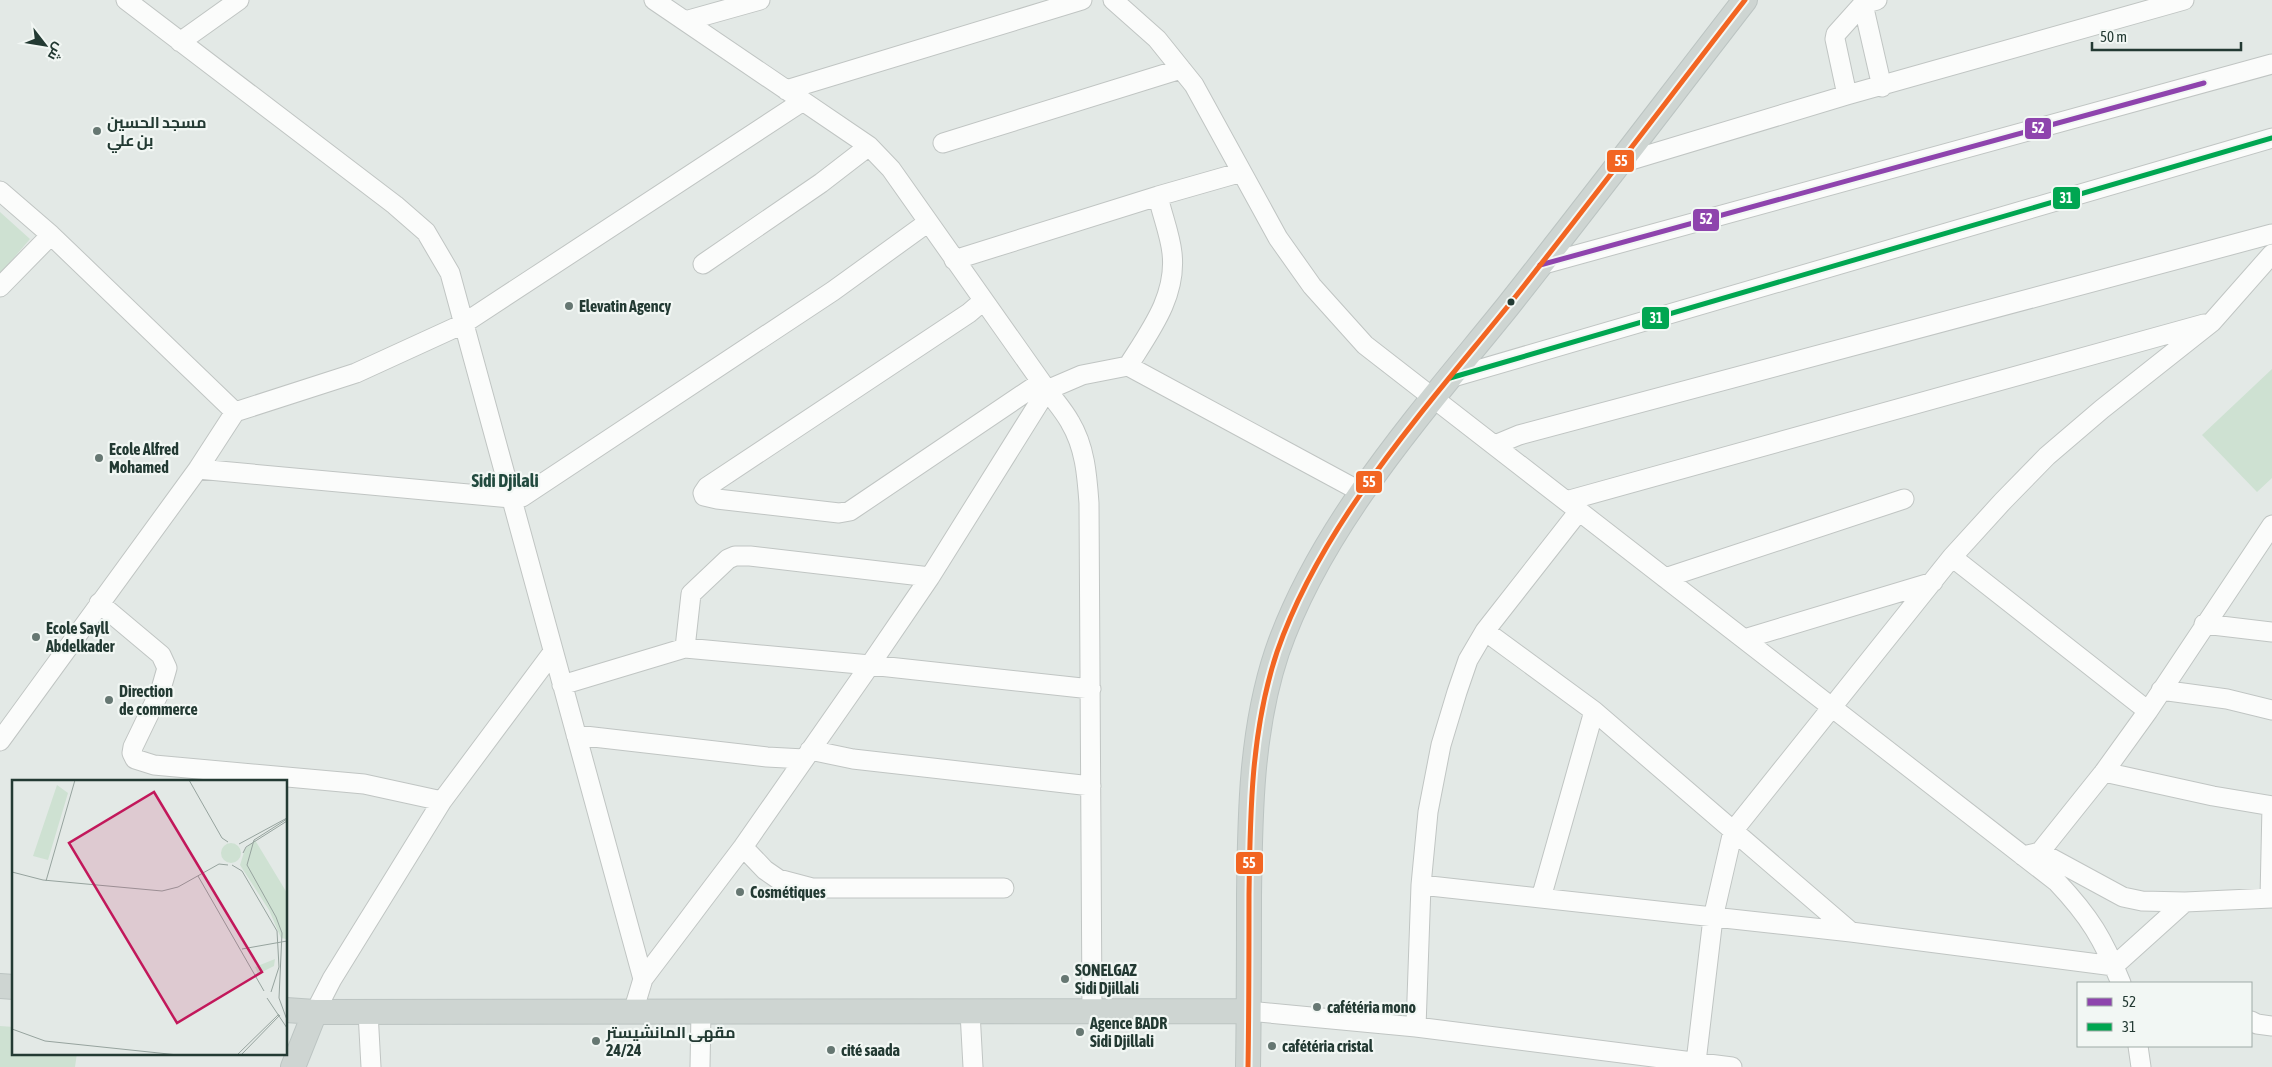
<svg xmlns="http://www.w3.org/2000/svg" width="2272" height="1067" font-family="'Asap Condensed',Cairo,sans-serif">
<rect width="100%" height="100%" fill="#e3e9e6"/>
<path fill="#cee1d2" d="M 0,212 L 30,239 L 0,274 Z
M 2272,369 L 2272,478 L 2257,492 L 2202,435 Z
M 0,1026 L 14,1027 L 14,1053 L 77,1053 L 75,1067 L 0,1067 Z"/>
<g fill="none" stroke-linecap="round" stroke-linejoin="round">
<defs>
<path id="minor" d="M 126,0 L 395,205 L 426,232 L 450,273 L 643,979 L 633,1012
M 654,0 L 869,146 L 891,169 L 1047,390 C 1055,401 1064,411 1070,422 C 1085,447 1087,475 1089,503 L 1092,1011
M 1113,0 L 1157,39 L 1194,85 L 1278,238 L 1312,286 L 1365,345 L 2057,882 C 2090,917 2103,939 2121,983
M 1866,0 L 1863,4 L 1882,87
M 685,21 L 760,0
M 180,42 L 239,0
M 786,90 L 1082,0
M 1847,95 L 1835,39 L 1836,34 L 1863,4 L 1877,0
M 943,143 L 1181,69
M 1618,164 L 1847,95 L 2184,0
M 0,191 L 51,235 L 235,412
M 1158,196 L 1242,172
M 954,260 L 1158,196 C 1162,215 1170,234 1172,253 C 1177,296 1150,331 1128,366
M 703,264 L 821,183 L 869,146
M 1540,265 L 2272,64
M 0,287 L 51,235
M 983,301 L 969,313 L 707,487 L 703,493 L 704,496 L 717,499 L 839,513 L 850,511 L 1041,382
M 1450,378 L 2272,138
M 1495,445 L 1519,435 L 2272,234
M 198,469 L 511,498 L 522,497 L 833,291 L 927,223
M 1566,501 L 2204,324
M 1952,557 L 2148,711
M 1665,578 L 1904,499
M 99,603 L 161,655 L 167,668 L 161,689 L 133,747 L 132,753 L 135,759 L 154,765 L 364,784 L 442,801
M 2204,624 L 2272,632
M 1485,631 L 1594,711 L 1851,932
M 1744,639 L 1933,582
M 685,648 L 691,594 L 728,559 L 735,556 L 750,556 L 930,577
M 562,685 L 685,648 L 870,665 L 1091,689
M 2161,690 L 2227,699 L 2272,710
M 576,735 L 767,757 L 804,759
M 0,741 L 198,469 L 235,412 L 356,373 L 463,324 L 803,101
M 810,750 L 853,759 L 1091,786
M 2104,772 L 2213,796 L 2272,806
M 743,847 L 765,870 L 778,879 L 812,888 L 1004,888
M 2040,852 L 2123,897 L 2142,901 L 2185,902 L 2272,898
M 2023,856 L 2040,852 L 2104,772 L 2148,711 L 2272,525
M 1421,885 L 1851,932 L 2114,966 L 2185,902
M 1541,898 L 1594,711
M 2270,898 L 2272,806
M 643,979 L 743,847 L 870,665 L 930,577 L 1047,390 L 1082,375 L 1128,366 L 1363,493
M 1248,1011 L 1416,1027 L 1732,1067
M 315,1012 L 332,979 L 442,801 L 553,652
M 368,1012 L 371,1067
M 970,1012 L 973,1067
M 2251,1021 L 2257,1024 L 2272,1026
M 1416,1027 L 1421,885 L 1428,812 L 1441,745 L 1457,692 L 1468,660 L 1485,631 L 1579,511
M 2138,1046 L 2141,1067
M 1696,1062 L 1713,918 L 1733,831 L 1952,557 L 2003,501 L 2047,456 L 2102,409 L 2212,322 L 2272,254
M 700,1067 L 701,1012"/>
<path id="major" d="M 0,986 L 14,987
M 286,1010 L 315,1012 L 1248,1011
M 293,1067 L 315,1012
M 1248,1067 C 1249,1010 1249,952 1249,895 C 1250,813 1251,730 1277,652 C 1321,524 1424,410 1508,306 C 1588,205 1666,102 1745,0"/>
</defs>
<use href="#minor" stroke="#c0c5c3" stroke-width="21"/>
<use href="#major" stroke="#bcc4c2" stroke-width="26"/>
<use href="#minor" stroke="#fbfcfb" stroke-width="19"/>
<use href="#major" stroke="#ced5d2" stroke-width="24"/>
<defs>
<path id="bus-1" d="M 1540,265 L 2204,83"/>
<path id="bus-2" d="M 1450,378 L 2272,138"/>
<path id="bus-3" d="M 1248,1067 C 1249,1010 1249,952 1249,895 C 1250,813 1251,730 1277,652 C 1321,524 1424,410 1508,306 C 1588,205 1666,102 1745,0"/>
</defs>
<use href="#bus-1" stroke="#f2f7f4" stroke-width="9"/>
<use href="#bus-2" stroke="#f2f7f4" stroke-width="9"/>
<use href="#bus-3" stroke="#f2f7f4" stroke-width="9"/>
<use href="#bus-1" stroke="#8e44ad" stroke-width="5"/>
<use href="#bus-2" stroke="#00a651" stroke-width="5"/>
<use href="#bus-3" stroke="#f26522" stroke-width="5"/>
</g>
<g fill="#667772" stroke="#f2f7f4" stroke-width="2">
<circle cx="97" cy="131" r="5"/>
<circle cx="569" cy="306" r="5"/>
<circle cx="99" cy="458" r="5"/>
<circle cx="36" cy="637" r="5"/>
<circle cx="109" cy="700" r="5"/>
<circle cx="740" cy="892" r="5"/>
<circle cx="1065" cy="979" r="5"/>
<circle cx="1317" cy="1007" r="5"/>
<circle cx="1080" cy="1032" r="5"/>
<circle cx="596" cy="1041" r="5"/>
<circle cx="1272" cy="1046" r="5"/>
<circle cx="831" cy="1050" r="5"/>
</g>
<circle fill="#233a33" stroke="#f2f7f4" stroke-width="2" cx="1511" cy="302" r="4.5"/>
<g text-anchor="middle" dominant-baseline="central" stroke-width="4.5" stroke-linejoin="round" paint-order="stroke">
<g font-size="16" font-weight="bold" fill="#233a33" stroke="#f2f7f4" text-anchor="start">
<text x="107" y="122">مسجد الحسين<tspan x="107" dy="18">بن علي</tspan></text>
<text x="579" y="306">Elevatin Agency</text>
<text x="109" y="449">Ecole Alfred<tspan x="109" dy="18">Mohamed</tspan></text>
<text x="46" y="628">Ecole Sayll<tspan x="46" dy="18">Abdelkader</tspan></text>
<text x="119" y="691">Direction<tspan x="119" dy="18">de commerce</tspan></text>
<text x="750" y="892">Cosmétiques</text>
<text x="1075" y="970">SONELGAZ<tspan x="1075" dy="18">Sidi Djillali</tspan></text>
<text x="1327" y="1007">cafétéria mono</text>
<text x="1090" y="1023">Agence BADR<tspan x="1090" dy="18">Sidi Djillali</tspan></text>
<text x="606" y="1032">مقهى المانشيستر<tspan x="606" dy="18">24/24</tspan></text>
<text x="1282" y="1046">cafétéria cristal</text>
<text x="841" y="1050">cité saada</text>
</g>
<g font-size="18" font-weight="bold" fill="#214a3e" stroke="#f2f7f4">
<text x="505" y="480">Sidi Djilali</text>
</g>
</g>
<g transform="translate(12 780)">
<rect width="275" height="275" fill="#e3e9e6"/>
<path d="M 45,5 L 56,13 L 36,80 L 21,76 ZM 243,60 L 275,113 L 274,159 L 269,158 L 257,130 L 228,85 L 233,69 ZM209 73a10 10 0 1 1 20 0a10 10 0 1 1-20 0ZM 263,179 L 262,186 L 246,194 L 243,187 Z" fill="#cee1d2"/>
<path fill="none" stroke="#96a39e" stroke-width="1" d="M 177,0 L 210,58 L 216,62M 275,39 L 242,60 L 235,85 L 264,137 L 270,153 L 267,218 L 275,240M 227,64 L 275,38M 231,73 L 234,67 L 275,41M 220,85 L 230,91 L 265,151 L 267,187 L 259,212M 0,92 L 31,100 L 150,111 L 166,107 L 207,84 L 216,85M 186,96 L 252,211M 34,101 L 63,0M 230,169 L 275,161M 255,218 L 275,248M 0,249 L 33,261 L 166,275M 225,275 L 267,234M 229,275 L 268,235"/>
<path fill="#c2185b" fill-opacity="0.15" stroke="#c2185b" stroke-width="2.5" d="M 142,12 L 250,192 L 165,243 L 57,63 Z"/>
<rect width="275" height="275" fill="none" stroke="#233a33" stroke-width="2.5"/>
</g>
<g stroke="#f2f7f4" stroke-width="2">
<rect x="2024" y="117" width="28" height="23" rx="5" fill="#8e44ad"/>
<rect x="1606" y="149" width="29" height="24" rx="5" fill="#f26522"/>
<rect x="2052" y="186" width="29" height="24" rx="5" fill="#00a651"/>
<rect x="1692" y="208" width="28" height="24" rx="5" fill="#8e44ad"/>
<rect x="1641" y="306" width="29" height="24" rx="5" fill="#00a651"/>
<rect x="1355" y="470" width="28" height="24" rx="5" fill="#f26522"/>
<rect x="1235" y="851" width="29" height="24" rx="5" fill="#f26522"/>
</g>
<g font-size="14" text-anchor="middle" font-weight="bold" fill="#fff">
<text x="2038" y="133">52</text>
<text x="1621" y="166">55</text>
<text x="2066" y="203">31</text>
<text x="1706" y="224">52</text>
<text x="1656" y="323">31</text>
<text x="1369" y="487">55</text>
<text x="1249" y="868">55</text>
</g>
<rect x="2077" y="982" width="175" height="65" fill="#f2f7f4" stroke="#9faba7"/>
<rect x="2087" y="998" width="25" height="8" fill="#8e44ad" stroke="#9faba7"/>
<text x="2122" y="1007" font-size="15" fill="#233a33">52</text>
<rect x="2087" y="1023" width="25" height="8" fill="#00a651" stroke="#9faba7"/>
<text x="2122" y="1032" font-size="15" fill="#233a33">31</text>
<g transform="translate(45 45) rotate(121)" stroke="#f2f7f4" stroke-width="4" paint-order="stroke">
<path d="M0-4L9 19L0 12L-9 19Z" fill="#233a33"/>
<text y="-8" font-size="14" font-weight="bold" text-anchor="middle" fill="#233a33">ش</text>
</g>
<path d="M2092 42v8h149v-8" fill="none" stroke="#233a33" stroke-width="2.5"/>
<text x="2100" y="42" font-size="15" fill="#233a33" stroke="#f2f7f4" stroke-width="4" paint-order="stroke">50 m</text>
</svg>
